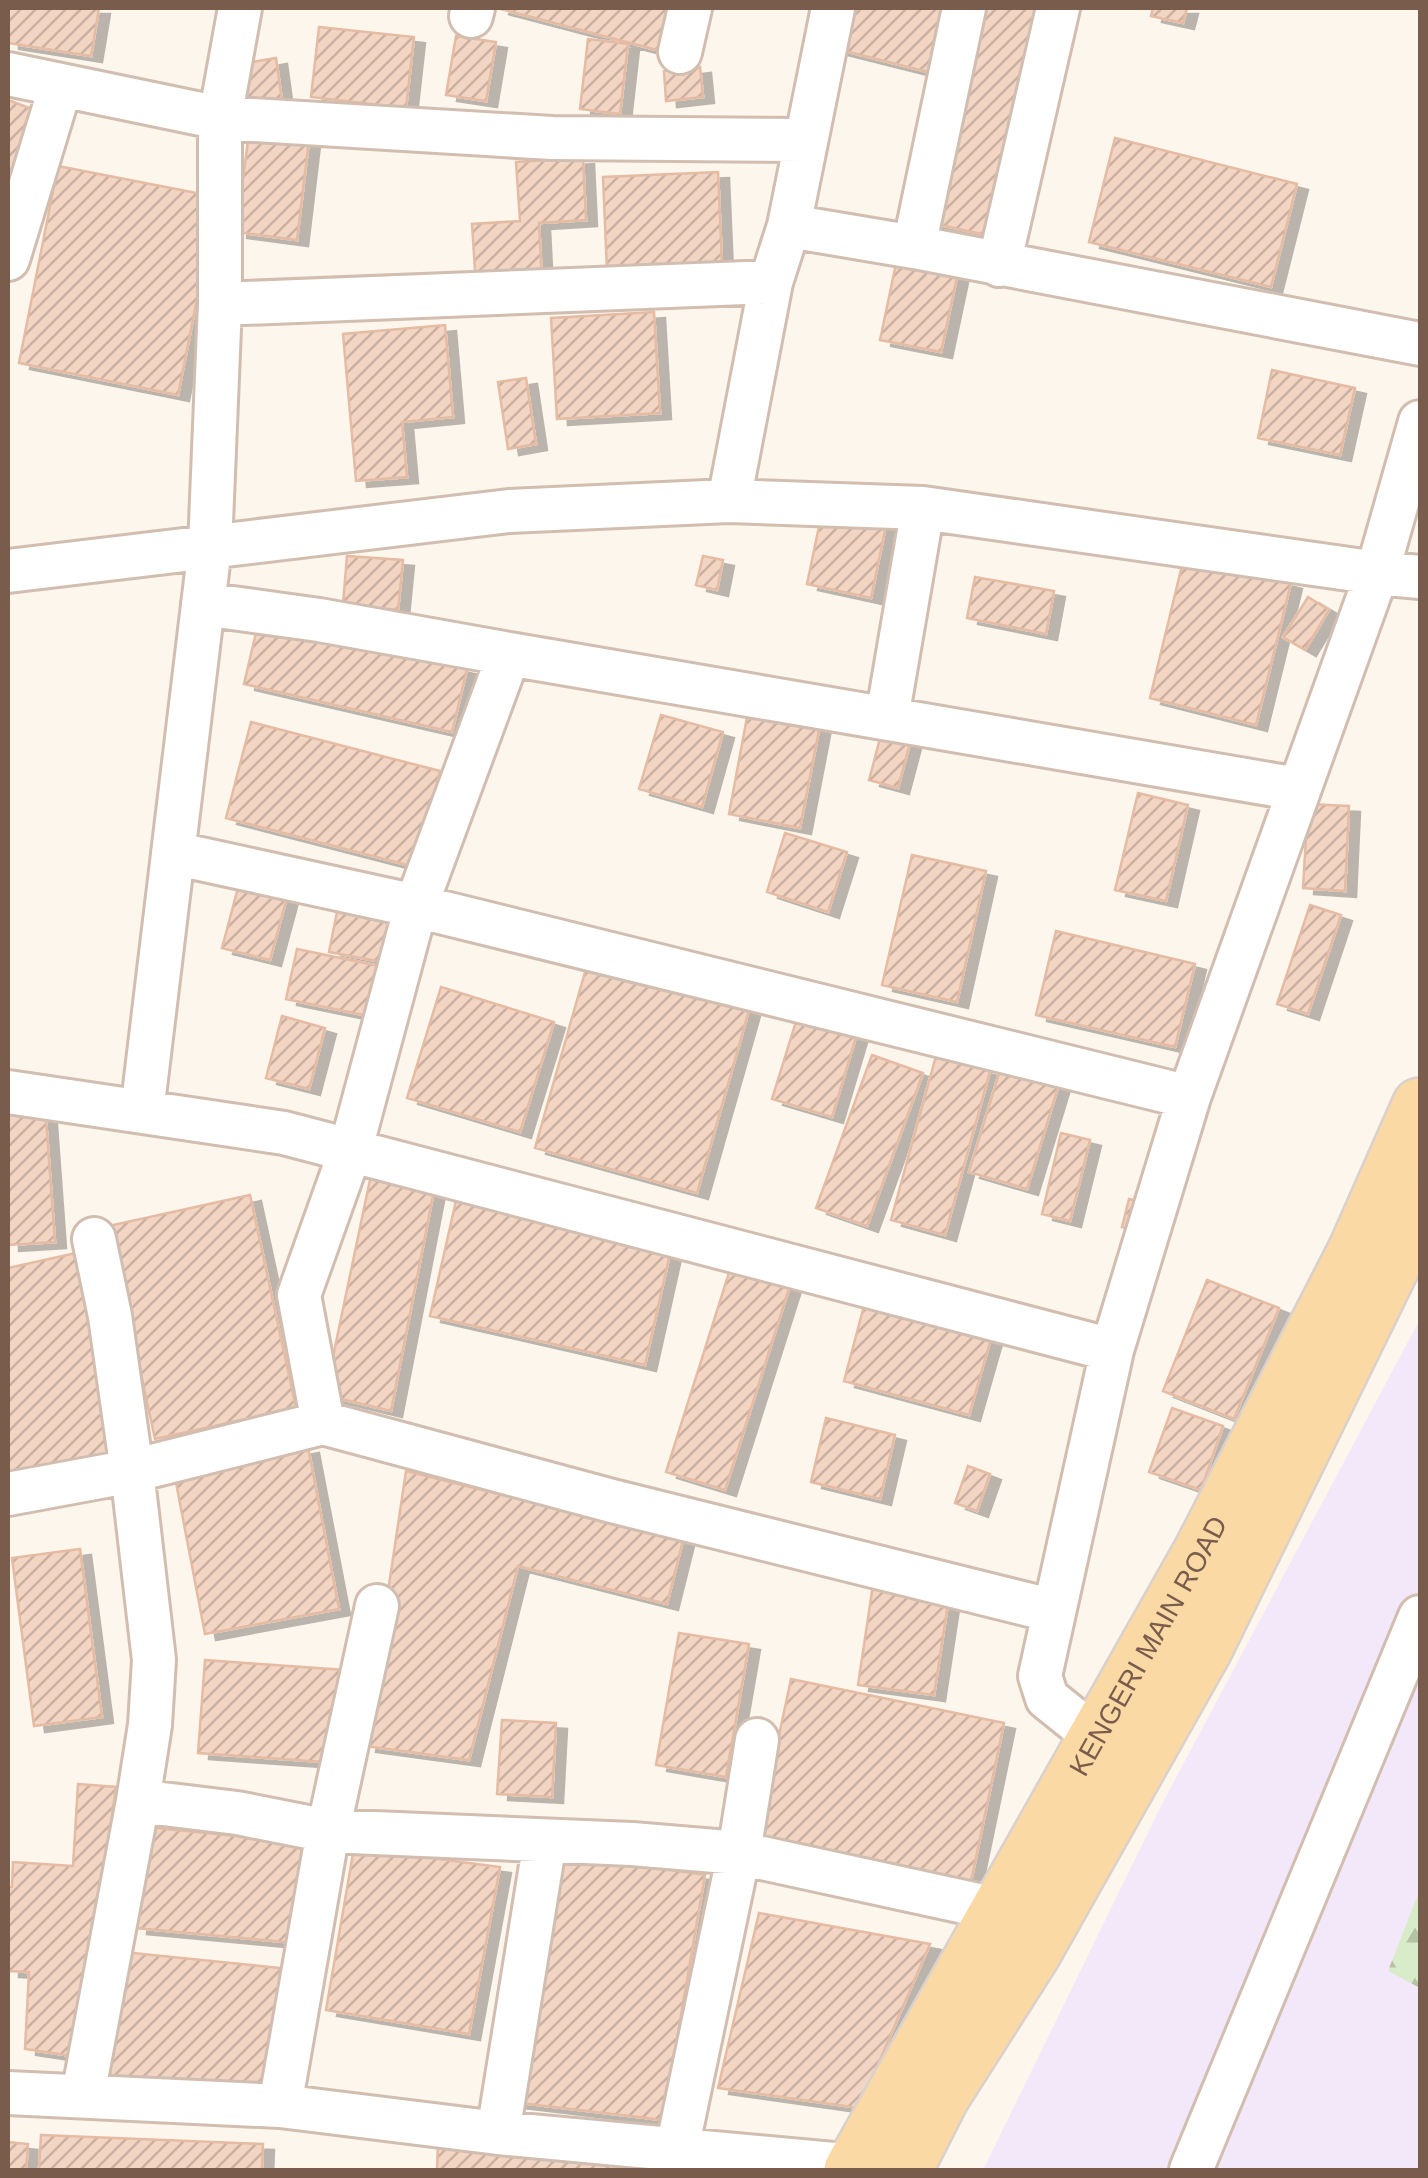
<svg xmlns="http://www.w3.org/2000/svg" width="1428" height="2178" font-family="Helvetica,sans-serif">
<defs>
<pattern id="forest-firs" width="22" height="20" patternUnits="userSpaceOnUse" patternTransform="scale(2.5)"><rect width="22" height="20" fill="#d8ecc9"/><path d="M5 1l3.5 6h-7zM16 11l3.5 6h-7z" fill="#b4c2a5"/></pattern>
<pattern id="building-hatch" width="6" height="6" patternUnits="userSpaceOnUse" patternTransform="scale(2.5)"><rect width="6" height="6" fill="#f3d5c3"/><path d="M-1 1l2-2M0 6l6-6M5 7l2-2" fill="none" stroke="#cab0a1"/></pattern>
<filter id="shadow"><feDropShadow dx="11" dy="6" stdDeviation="0" flood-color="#0004"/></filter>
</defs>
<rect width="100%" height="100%" fill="#fdf6ec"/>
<path fill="#f3e8fa" d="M 1420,1319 L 1420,2170 L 983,2170 L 1162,1804 Z"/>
<path fill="url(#forest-firs)" d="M 1420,1889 L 1420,1988 L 1388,1971 Z"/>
<path fill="url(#building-hatch)" stroke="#e6bba3" stroke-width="2.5" filter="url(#shadow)" d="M 8,8 L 99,8 L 91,56 L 8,43 Z
M 497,8 L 678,8 L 668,53 Z
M 848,8 L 953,8 L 936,74 L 837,49 Z
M 978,8 L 1040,8 L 986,235 L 927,222 Z
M 1153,8 L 1187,8 L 1183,23 L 1151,16 Z
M 319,27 L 414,37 L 406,108 L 311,97 Z
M 456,36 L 496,42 L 486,101 L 446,95 Z
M 588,39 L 628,44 L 620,114 L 580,109 Z
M 276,58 L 282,101 L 246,107 L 240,64 Z
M 700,67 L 703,97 L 666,101 L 664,71 Z
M 8,100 L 43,113 L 8,206 Z
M 249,133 L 309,140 L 297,240 L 236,232 Z
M 1115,138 L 1297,184 L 1271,287 L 1089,242 Z
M 583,158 L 586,220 L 539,223 L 542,282 L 476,286 L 472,224 L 520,221 L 516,162 Z
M 58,166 L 217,197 L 178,395 L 19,363 Z
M 718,172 L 722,265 L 607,271 L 603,177 Z
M 897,259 L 958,272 L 941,352 L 880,340 Z
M 654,312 L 660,413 L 557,419 L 551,318 Z
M 445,325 L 453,417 L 402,422 L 407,477 L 356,481 L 343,334 Z
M 1272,370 L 1355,388 L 1340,455 L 1258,438 Z
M 526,378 L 536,444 L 508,449 L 498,382 Z
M 822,512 L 886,525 L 871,598 L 807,584 Z
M 347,556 L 403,560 L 398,610 L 343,604 Z
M 703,556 L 723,560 L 717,590 L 696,585 Z
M 1184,557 L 1291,583 L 1256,725 L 1150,698 Z
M 975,577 L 1054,591 L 1046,634 L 967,618 Z
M 1308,597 L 1329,610 L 1305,650 L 1283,637 Z
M 259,620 L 467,669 L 452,732 L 244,684 Z
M 750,701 L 822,714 L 800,828 L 729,814 Z
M 661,715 L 723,732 L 702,807 L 639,789 Z
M 251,722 L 440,771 L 415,867 L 226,818 Z
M 882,731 L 911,739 L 898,788 L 869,780 Z
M 1138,793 L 1188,805 L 1166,901 L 1115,890 Z
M 1308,804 L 1349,806 L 1345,891 L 1303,888 Z
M 785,833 L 847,852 L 828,912 L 767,892 Z
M 912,855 L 986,871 L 957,1002 L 882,985 Z
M 239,884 L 287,897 L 270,960 L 222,948 Z
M 340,897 L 398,909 L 388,963 L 329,952 Z
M 1310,905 L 1341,915 L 1308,1014 L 1277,1004 Z
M 1056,931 L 1195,964 L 1175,1047 L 1036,1015 Z
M 297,949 L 393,969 L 383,1019 L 286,999 Z
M 587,965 L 749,1010 L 697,1193 L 535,1148 Z
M 441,987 L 554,1022 L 520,1132 L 407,1098 Z
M 799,1012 L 858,1030 L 832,1117 L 772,1099 Z
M 282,1016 L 325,1028 L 309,1089 L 266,1078 Z
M 872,1055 L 923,1073 L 867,1226 L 816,1208 Z
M 936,1056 L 990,1071 L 945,1235 L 891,1220 Z
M 1001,1067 L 1059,1084 L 1027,1189 L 969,1172 Z
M 45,1106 L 55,1242 L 8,1245 L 8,1108 Z
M 1061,1133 L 1090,1140 L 1070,1221 L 1042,1214 Z
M 371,1175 L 435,1185 L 391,1411 L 325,1395 Z
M 458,1192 L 673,1240 L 645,1365 L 430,1316 Z
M 250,1195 L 296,1408 L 155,1439 L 109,1226 Z
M 1129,1199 L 1148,1204 L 1141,1232 L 1122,1227 Z
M 76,1253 L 115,1453 L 8,1479 L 8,1268 Z
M 734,1257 L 793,1276 L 725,1490 L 666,1472 Z
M 1207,1280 L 1279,1308 L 1234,1419 L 1163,1391 Z
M 869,1287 L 996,1321 L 969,1415 L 844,1381 Z
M 1172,1408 L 1223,1426 L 1201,1490 L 1149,1472 Z
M 826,1418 L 895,1435 L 880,1499 L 811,1482 Z
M 308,1447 L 339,1609 L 205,1634 L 174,1472 Z
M 968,1466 L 990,1474 L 977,1511 L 955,1503 Z
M 406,1471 L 683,1540 L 667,1604 L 518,1566 L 469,1760 L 365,1746 Z
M 80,1549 L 102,1717 L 34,1726 L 12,1558 Z
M 873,1585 L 949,1597 L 934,1695 L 858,1685 Z
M 679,1633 L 749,1644 L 726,1777 L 656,1765 Z
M 205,1660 L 345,1670 L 338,1763 L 198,1753 Z
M 791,1679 L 1004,1723 L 969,1891 L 755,1848 Z
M 502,1720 L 556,1723 L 552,1797 L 497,1794 Z
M 78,1784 L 116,1787 L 79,2057 L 25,2049 L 29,1972 L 8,1971 L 8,1887 L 12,1887 L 13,1862 L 73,1866 Z
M 146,1827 L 305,1843 L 295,1943 L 136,1928 Z
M 354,1848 L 500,1867 L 469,2034 L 326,2010 Z
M 554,1852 L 705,1875 L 663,2120 L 512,2102 Z
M 759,1913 L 930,1944 L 859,2108 L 718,2088 Z
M 113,1951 L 290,1969 L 278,2095 L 100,2077 Z
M 41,2135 L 263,2144 L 262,2170 L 39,2170 Z
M 8,2142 L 28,2144 L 26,2170 L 8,2170 Z
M 438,2144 L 697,2170 L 437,2170 Z"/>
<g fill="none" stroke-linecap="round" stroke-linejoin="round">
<defs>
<path id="minor" d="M 240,8 L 220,118 L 552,138 L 806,140
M 471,16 L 473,8
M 680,52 L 690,8
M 8,74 L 220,118 L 220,304 L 210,547 L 142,1112
M 789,226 L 833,8
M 914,247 L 964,8
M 8,259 L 61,85
M 999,265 L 1058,8
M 220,304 L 771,282 L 789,226 L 914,247 L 1420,344
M 1420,422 L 1377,573 L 1420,577
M 729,501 L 771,282
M 8,571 L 509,511 L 729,501 L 923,508 L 1377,573 L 1189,1097 L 1112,1350 L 1040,1676 L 1047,1698 L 1098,1739
M 203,604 L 319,620 L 509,654 L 416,906 L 350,1152 L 299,1295 L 323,1423
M 509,654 L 1298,789
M 887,718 L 923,508
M 173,853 L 416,906 L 1189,1097
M 8,1092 L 284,1133 L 1112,1350
M 94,1239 L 110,1316 L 132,1471 L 154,1660 L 150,1725 L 138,1801 L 237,1813 L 328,1831 L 632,1844 L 739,1853 L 1001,1910
M 8,1494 L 132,1471 L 323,1423 L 612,1501 L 1054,1611
M 8,2093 L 280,2106 L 498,2133 L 855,2166
M 83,2095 L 138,1801
M 280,2106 L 328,1831 L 377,1606
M 498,2133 L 545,1841
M 677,2149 L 739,1853 L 757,1740
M 1191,2170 L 1420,1617"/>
<g id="major">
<path id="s1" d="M 852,2170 L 1202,1551 L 1356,1251 L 1420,1106"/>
<path d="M 904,2170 L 941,2097 L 1032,1954 L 1204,1649 L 1420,1208"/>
</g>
</defs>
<use href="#minor" stroke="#d1beb0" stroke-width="48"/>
<use href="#major" stroke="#dad1cd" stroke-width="60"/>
<use href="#minor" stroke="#fff" stroke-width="42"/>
<use href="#major" stroke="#fbd9a5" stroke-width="55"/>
</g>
<g text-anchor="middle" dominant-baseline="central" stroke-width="8" stroke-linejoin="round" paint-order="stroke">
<g font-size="28" fill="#7a5c4d" stroke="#fffaf3">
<text stroke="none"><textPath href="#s1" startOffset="602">KENGERI MAIN ROAD</textPath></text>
</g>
</g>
<rect width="1428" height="2178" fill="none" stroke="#7a5c4d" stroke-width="20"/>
</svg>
